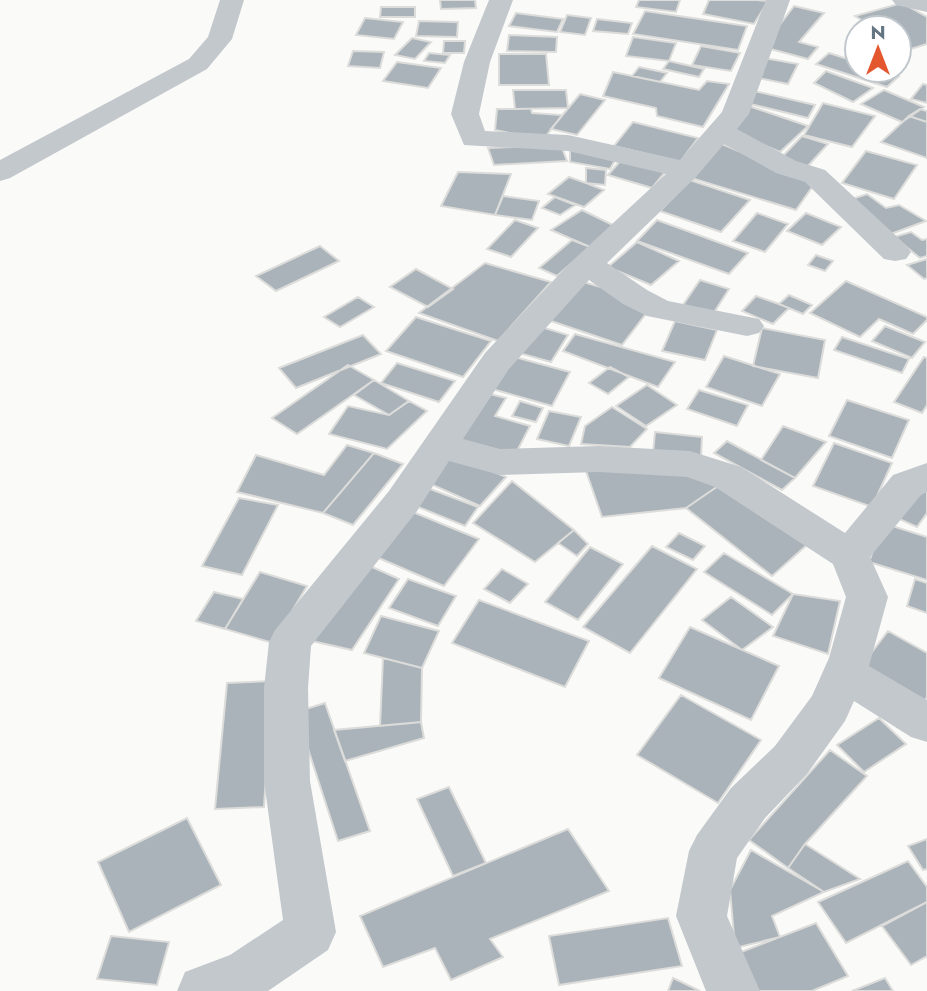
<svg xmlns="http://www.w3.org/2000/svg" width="927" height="991" font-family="Jost,sans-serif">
<rect width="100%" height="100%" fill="#fafaf8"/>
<path fill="#aab3b9" stroke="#dcdcda" stroke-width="2" d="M 440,0 L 475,0 L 476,8 L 441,9 Z
M 639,0 L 680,0 L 676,12 L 636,7 Z
M 709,0 L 757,0 L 768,1 L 754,24 L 703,14 Z
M 902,3 L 927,17 L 927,44 L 911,49 L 899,42 L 899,28 L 875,28 L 855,16 Z
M 794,6 L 824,13 L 799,42 L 818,47 L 808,59 L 763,47 Z
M 381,7 L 415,7 L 415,17 L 380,17 Z
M 645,11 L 747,26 L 738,50 L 633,34 Z
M 516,13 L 563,19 L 557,32 L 509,26 Z
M 567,15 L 591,18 L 585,35 L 560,32 Z
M 365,18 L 403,22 L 394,39 L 356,35 Z
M 597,19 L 632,23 L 628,34 L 593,31 Z
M 419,21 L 458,22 L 457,37 L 416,36 Z
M 509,35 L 557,37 L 556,52 L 507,51 Z
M 633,37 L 676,43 L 669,61 L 626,56 Z
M 412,38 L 431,42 L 415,59 L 395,55 Z
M 444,41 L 465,41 L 464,53 L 443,53 Z
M 701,46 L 740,53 L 731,71 L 692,65 Z
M 353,51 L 384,52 L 380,68 L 348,66 Z
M 429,53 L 450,55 L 445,63 L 424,61 Z
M 829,53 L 857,62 L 857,70 L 886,70 L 899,76 L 887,87 L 816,64 Z
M 499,54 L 546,54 L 549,85 L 499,85 Z
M 764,58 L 798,64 L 788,84 L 753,77 Z
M 669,61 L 704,69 L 699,77 L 663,69 Z
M 397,62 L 441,68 L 428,88 L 383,81 Z
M 639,67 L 667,73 L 660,82 L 632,76 Z
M 826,71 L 873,88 L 853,102 L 814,83 Z
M 613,72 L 699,90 L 707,81 L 729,84 L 703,127 L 657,116 L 656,108 L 603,96 Z
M 923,84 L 927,85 L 927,103 L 911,99 Z
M 513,90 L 566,90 L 568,108 L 515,109 Z
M 884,90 L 924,107 L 902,122 L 861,104 Z
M 754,91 L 815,105 L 808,118 L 746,103 Z
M 580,94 L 605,100 L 577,135 L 551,129 Z
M 823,103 L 875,116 L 852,147 L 804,135 Z
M 746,105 L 808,126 L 780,152 L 731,131 Z
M 497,109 L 531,109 L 532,113 L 562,115 L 543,140 L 495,130 Z
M 920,109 L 927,111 L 927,122 L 909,116 Z
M 909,116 L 927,122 L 927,158 L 881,142 Z
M 633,122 L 698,138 L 680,162 L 614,146 Z
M 802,136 L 828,144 L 807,167 L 781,158 Z
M 717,142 L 815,183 L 796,210 L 688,177 Z
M 561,145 L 567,161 L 494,165 L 488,148 Z
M 570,147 L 617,157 L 610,169 L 570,162 Z
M 866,151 L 917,165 L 894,199 L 842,183 Z
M 622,159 L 666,171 L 652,188 L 608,175 Z
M 586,168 L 606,170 L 605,185 L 586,183 Z
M 458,172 L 511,174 L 495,215 L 441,206 Z
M 569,177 L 586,183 L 604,190 L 584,207 L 548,194 Z
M 690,180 L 750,200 L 721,232 L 660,211 Z
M 867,194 L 886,208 L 899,205 L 926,221 L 888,235 L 852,199 Z
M 503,196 L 539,201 L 532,220 L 495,215 Z
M 555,197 L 575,205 L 560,215 L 542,208 Z
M 582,210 L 617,227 L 590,247 L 551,230 Z
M 757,213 L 788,224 L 765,252 L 733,241 Z
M 806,213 L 841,227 L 822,245 L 787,231 Z
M 515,220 L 538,228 L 511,257 L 487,249 Z
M 657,220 L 748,253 L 729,274 L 637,241 Z
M 911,232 L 922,240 L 927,239 L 927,256 L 920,258 L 894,237 Z
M 572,240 L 590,247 L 557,276 L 539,268 Z
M 637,242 L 679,261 L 651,285 L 608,267 Z
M 320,246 L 339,261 L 276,291 L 256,276 Z
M 816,255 L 833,261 L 825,271 L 808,265 Z
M 927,259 L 927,278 L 924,279 L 907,265 Z
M 485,263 L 551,282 L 498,341 L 419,313 Z
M 416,269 L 453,289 L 428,307 L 390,287 Z
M 700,280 L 729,289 L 713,314 L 683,305 Z
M 580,281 L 604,288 L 648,311 L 622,345 L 545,319 Z
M 846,281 L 927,317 L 927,320 L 913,334 L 879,319 L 860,337 L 810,313 Z
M 789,295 L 812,305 L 803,314 L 779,304 Z
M 756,296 L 779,304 L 789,308 L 773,324 L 742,311 Z
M 358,297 L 374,307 L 340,327 L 324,317 Z
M 416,317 L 491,341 L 463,377 L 386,351 Z
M 675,321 L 717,330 L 705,360 L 662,351 Z
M 538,326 L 568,335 L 551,362 L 519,353 Z
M 885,326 L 925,342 L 912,358 L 872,341 Z
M 762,328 L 825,340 L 818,378 L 753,366 Z
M 575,334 L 675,362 L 658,387 L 563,351 Z
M 363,335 L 381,354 L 296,388 L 279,368 Z
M 842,337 L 909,359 L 902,373 L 834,350 Z
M 511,356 L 570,372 L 552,406 L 492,389 Z
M 724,356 L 780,374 L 762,406 L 706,387 Z
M 924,357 L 927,358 L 927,405 L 922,413 L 894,402 Z
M 397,363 L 455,381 L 439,402 L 381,383 Z
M 348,365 L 374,380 L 297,434 L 272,418 Z
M 610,367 L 629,377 L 608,394 L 589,383 Z
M 374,380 L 409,401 L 389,415 L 354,395 Z
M 647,385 L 677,405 L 646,426 L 616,406 Z
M 699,390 L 748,405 L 737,426 L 687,409 Z
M 482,392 L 506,398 L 495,416 L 530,426 L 515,455 L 454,439 Z
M 847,400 L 909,420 L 892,458 L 829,436 Z
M 409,401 L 427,411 L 387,449 L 329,434 L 348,406 L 389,415 Z
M 520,401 L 543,408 L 536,422 L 512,416 Z
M 612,407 L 647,429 L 630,447 L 581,444 L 585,426 Z
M 549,411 L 581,417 L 569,446 L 537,439 Z
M 783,426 L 826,442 L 795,478 L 761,460 Z
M 655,432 L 702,437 L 701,458 L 653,453 Z
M 727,441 L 795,478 L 782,490 L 714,453 Z
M 834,443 L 892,463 L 872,507 L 813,486 Z
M 347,445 L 374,453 L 323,513 L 237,492 L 256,455 L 324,475 Z
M 374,453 L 403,464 L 353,525 L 323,513 Z
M 453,454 L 506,477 L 480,506 L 426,482 Z
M 586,471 L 683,471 L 724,482 L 686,508 L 602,517 Z
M 512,481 L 574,530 L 535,562 L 473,523 Z
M 724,482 L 808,544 L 772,576 L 686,508 Z
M 927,482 L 927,513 L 917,527 L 897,518 Z
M 425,487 L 478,507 L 465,526 L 411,504 Z
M 239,498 L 278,505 L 242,575 L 202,566 Z
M 403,508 L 479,539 L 444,586 L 367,553 Z
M 883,523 L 927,537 L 927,580 L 869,562 Z
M 574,530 L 588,544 L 577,556 L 558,543 Z
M 679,533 L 705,546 L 693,560 L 666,547 Z
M 652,546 L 697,569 L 630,653 L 583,627 Z
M 590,547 L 623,564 L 578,620 L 545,602 Z
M 724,553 L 793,594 L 772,615 L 704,572 Z
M 361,562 L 399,579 L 352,650 L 303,639 Z
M 502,569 L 528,584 L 510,603 L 484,589 Z
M 260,572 L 307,586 L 273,643 L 225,629 Z
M 408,579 L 456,596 L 438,626 L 389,608 Z
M 915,579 L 927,583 L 927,613 L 907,606 Z
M 214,592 L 243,599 L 225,629 L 196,621 Z
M 793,594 L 840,601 L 828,654 L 773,636 Z
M 731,597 L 773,627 L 742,650 L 702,620 Z
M 479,600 L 589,641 L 565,687 L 452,643 Z
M 381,616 L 439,631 L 422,668 L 364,653 Z
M 690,627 L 779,666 L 751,720 L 659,678 Z
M 888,631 L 927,653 L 927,697 L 919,708 L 857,672 Z
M 383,658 L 422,668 L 421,722 L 380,726 Z
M 272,681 L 264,807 L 215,809 L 227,683 Z
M 681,695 L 761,740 L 718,803 L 637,755 Z
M 325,703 L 370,831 L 338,841 L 296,712 Z
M 879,718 L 906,744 L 864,772 L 837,745 Z
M 421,722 L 424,738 L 345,761 L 334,730 Z
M 830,750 L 867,776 L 805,844 L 788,868 L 749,840 Z
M 449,787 L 486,863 L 453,876 L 417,799 Z
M 187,818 L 221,885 L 129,932 L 98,862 Z
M 568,829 L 609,891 L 490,939 L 503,957 L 451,980 L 435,948 L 383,967 L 360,916 Z
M 927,839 L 927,869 L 923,870 L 908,846 Z
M 805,844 L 860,879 L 824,892 L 788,868 Z
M 751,850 L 824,892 L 772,916 L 780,937 L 735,948 L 730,890 Z
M 908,861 L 927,887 L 927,902 L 846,943 L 818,902 Z
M 927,902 L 927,956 L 911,965 L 882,926 Z
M 668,918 L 682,966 L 559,985 L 549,936 Z
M 816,923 L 848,976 L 812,991 L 756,991 L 736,954 Z
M 111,936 L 169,942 L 157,985 L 97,979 Z
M 673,978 L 700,991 L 668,991 Z
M 885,978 L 893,991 L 852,991 Z"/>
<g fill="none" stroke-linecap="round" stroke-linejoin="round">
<path fill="#c3c8cc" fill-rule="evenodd" d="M 220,0 L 244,0 L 232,39 L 207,69 L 10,178 L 0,181 L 0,160 L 189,59 L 208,37 Z
M 489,0 L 513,0 L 490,62 L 479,114 L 485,131 L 568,135 L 680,160 L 722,112 L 766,0 L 790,0 L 749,114 L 737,129 L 796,161 L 825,170 L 906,245 L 911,252 L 906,259 L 895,261 L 884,259 L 805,182 L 776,173 L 724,144 L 696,177 L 607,263 L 647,290 L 668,301 L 759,319 L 764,326 L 759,333 L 747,336 L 647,316 L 623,304 L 589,280 L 509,369 L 463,439 L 500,449 L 599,446 L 690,451 L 741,467 L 845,533 L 893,475 L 927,463 L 927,492 L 921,495 L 870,557 L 888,597 L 869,666 L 927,700 L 927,742 L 911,737 L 854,701 L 845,721 L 807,774 L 765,818 L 737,858 L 727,916 L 760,991 L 706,991 L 676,916 L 689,851 L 697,835 L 731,788 L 775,746 L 812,696 L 829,658 L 846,597 L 833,564 L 715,487 L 687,477 L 599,472 L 500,475 L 449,461 L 417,511 L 311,646 L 308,688 L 310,781 L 336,932 L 328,950 L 268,991 L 177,991 L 185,972 L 230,955 L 283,920 L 264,781 L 264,688 L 269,642 L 275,630 L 389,491 L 485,353 L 569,264 L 666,174 L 568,151 L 464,145 L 451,114 L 464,62 Z
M 892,0 L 927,0 L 927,12 L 896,5 Z"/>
</g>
<g transform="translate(878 49)"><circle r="33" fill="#ffffff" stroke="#c1c8cd" stroke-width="2"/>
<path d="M0-5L12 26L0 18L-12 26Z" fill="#e4572e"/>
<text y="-10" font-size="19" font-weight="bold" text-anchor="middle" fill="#657683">N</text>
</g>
</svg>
